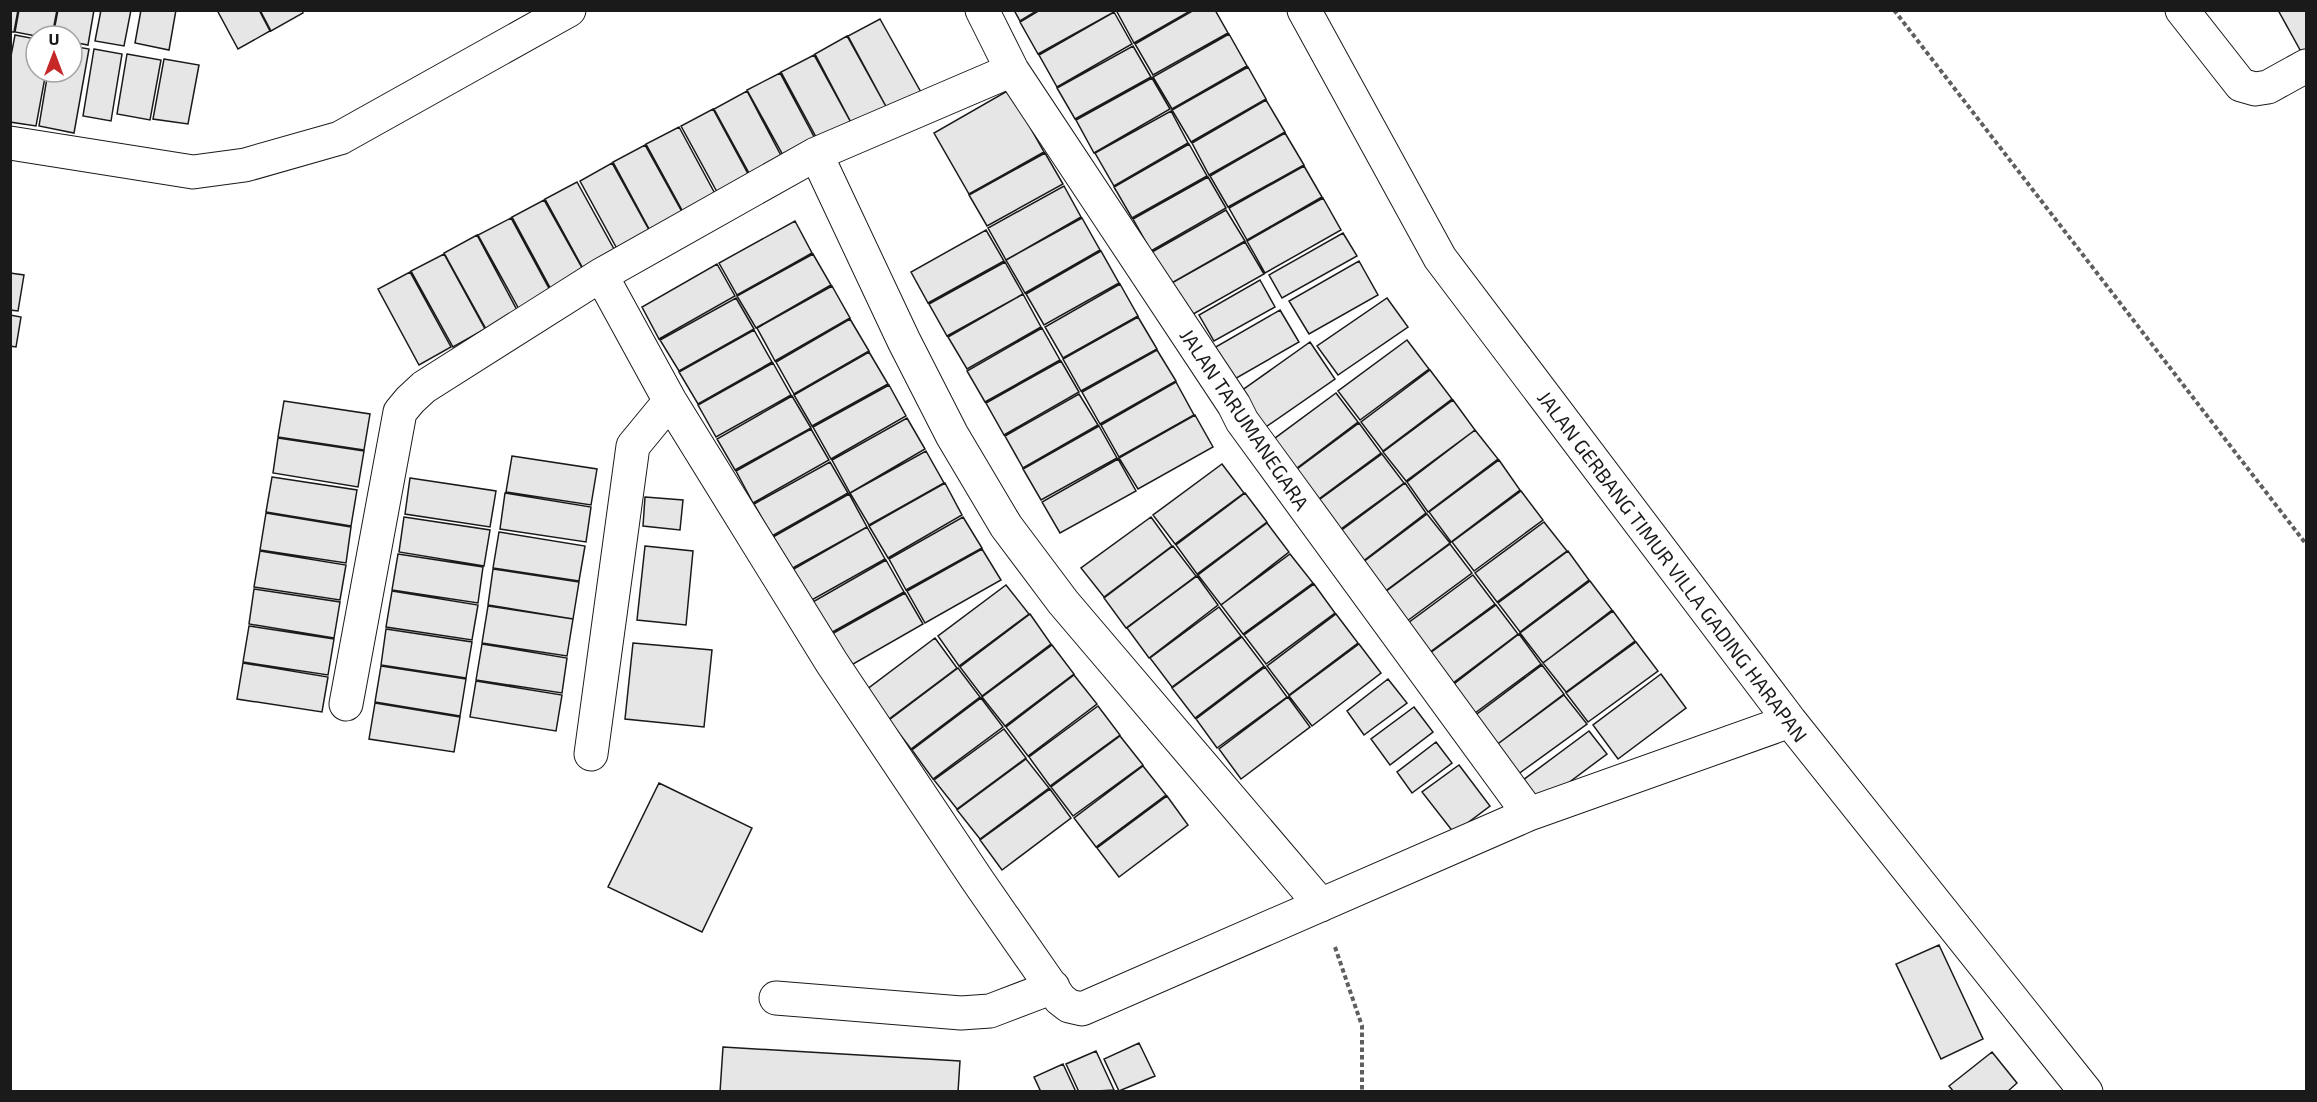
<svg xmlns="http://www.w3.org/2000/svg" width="2317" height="1102" font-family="'Exo 2',sans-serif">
<rect width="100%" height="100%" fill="#fff"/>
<path fill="#e6e6e6" stroke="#1a1a1a" stroke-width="1.5" d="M 10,10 L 18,10 L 14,32 L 10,32 Z
M 19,10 L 57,10 L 52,36 L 36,36 L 15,32 Z
M 58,10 L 94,10 L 88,45 L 72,42 L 72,36 L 53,36 Z
M 101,10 L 131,10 L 124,46 L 95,41 Z
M 141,10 L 176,10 L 169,50 L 135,43 Z
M 217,10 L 259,10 L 270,31 L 238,49 Z
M 260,10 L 302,10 L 303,13 L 271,31 Z
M 1014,10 L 1038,10 L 1020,21 Z
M 1040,10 L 1113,10 L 1114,12 L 1038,54 L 1020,22 Z
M 1116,10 L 1192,10 L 1134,43 Z
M 1194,10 L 1215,10 L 1228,33 L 1153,75 L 1135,44 Z
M 2278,10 L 2306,10 L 2306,56 L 2304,57 Z
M 1114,12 L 1132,44 L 1057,87 L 1039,55 Z
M 880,19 L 922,94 L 889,112 L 848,36 Z
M 1229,34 L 1247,66 L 1172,109 L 1153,77 Z
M 15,35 L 36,39 L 36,72 L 46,72 L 36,126 L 10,122 L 10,61 Z
M 847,36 L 889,112 L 855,130 L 815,54 Z
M 72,46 L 89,49 L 74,133 L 39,126 L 48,72 L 72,72 Z
M 1133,46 L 1151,77 L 1075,119 L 1057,88 Z
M 94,49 L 122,54 L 111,121 L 83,116 Z
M 127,54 L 161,60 L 150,120 L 117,114 Z
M 814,55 L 855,130 L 822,148 L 781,72 Z
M 164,59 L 199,65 L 188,124 L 153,119 Z
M 1248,67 L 1266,99 L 1191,142 L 1172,110 Z
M 780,73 L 820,148 L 789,166 L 747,90 Z
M 1152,78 L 1170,109 L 1094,153 L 1076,120 Z
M 1009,90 L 1044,152 L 969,194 L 934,133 Z
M 747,91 L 787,167 L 755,184 L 714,109 Z
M 1266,100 L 1285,132 L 1209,175 L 1192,143 Z
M 713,109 L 754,185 L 722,201 L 681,126 Z
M 1171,111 L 1188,143 L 1114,186 L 1095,153 Z
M 679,127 L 720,203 L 688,221 L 646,144 Z
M 1285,133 L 1304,165 L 1228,207 L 1210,176 Z
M 1189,144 L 1207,176 L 1132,218 L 1114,187 Z
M 645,145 L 687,221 L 654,238 L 613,162 Z
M 1045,153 L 1063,184 L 987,226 L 969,195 Z
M 612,163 L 654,239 L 621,256 L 580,181 Z
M 1304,166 L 1322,197 L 1247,240 L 1229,208 Z
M 1208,177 L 1226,208 L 1151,251 L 1133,219 Z
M 577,182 L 619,258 L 586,274 L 545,199 Z
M 1064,186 L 1081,217 L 1006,260 L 988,228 Z
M 1323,198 L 1341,230 L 1265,273 L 1247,241 Z
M 544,200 L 586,275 L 553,293 L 512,217 Z
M 1226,210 L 1245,241 L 1170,284 L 1152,252 Z
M 511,218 L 552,294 L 520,311 L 478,235 Z
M 1082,218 L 1100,250 L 1025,293 L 1006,260 Z
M 795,221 L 812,253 L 737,295 L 719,263 Z
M 986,230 L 1004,261 L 928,303 L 911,272 Z
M 1343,233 L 1357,256 L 1282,298 L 1269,275 Z
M 477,235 L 518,312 L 486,329 L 444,253 Z
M 1245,242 L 1264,274 L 1188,317 L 1170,284 Z
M 1101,251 L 1119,283 L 1044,325 L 1026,294 Z
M 444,254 L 485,329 L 453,347 L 411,271 Z
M 813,254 L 831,285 L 756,328 L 737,296 Z
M 1359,261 L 1378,295 L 1309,334 L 1289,301 Z
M 1005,262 L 1023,294 L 947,336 L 929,304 Z
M 717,264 L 735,296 L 659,339 L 642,307 Z
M 410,272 L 451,347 L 419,365 L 378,289 Z
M 10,273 L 24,275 L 18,311 L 10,310 Z
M 1260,280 L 1275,307 L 1214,341 L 1199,315 Z
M 1120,284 L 1138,316 L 1063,358 L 1045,327 Z
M 832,286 L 850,318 L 775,361 L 757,328 Z
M 1023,294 L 1041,327 L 967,369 L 948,337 Z
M 736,298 L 754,329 L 679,371 L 660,340 Z
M 1387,298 L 1408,327 L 1338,375 L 1317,346 Z
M 1280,310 L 1299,342 L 1226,384 L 1207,352 Z
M 10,315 L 21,317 L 16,347 L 10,346 Z
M 1138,317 L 1157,349 L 1081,391 L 1063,359 Z
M 850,319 L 869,351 L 794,394 L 776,362 Z
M 1042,328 L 1060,360 L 985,402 L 967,371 Z
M 754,330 L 772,362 L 698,404 L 679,372 Z
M 1407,340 L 1429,369 L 1360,420 L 1338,391 Z
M 1310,342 L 1335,379 L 1260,431 L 1234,396 Z
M 1157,350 L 1176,381 L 1100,424 L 1082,392 Z
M 869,352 L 888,384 L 812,426 L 794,395 Z
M 1061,361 L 1079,392 L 1004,435 L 986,403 Z
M 773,363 L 791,395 L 716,437 L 698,405 Z
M 1430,370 L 1452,399 L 1383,451 L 1361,422 Z
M 1176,382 L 1194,415 L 1119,457 L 1101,425 Z
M 889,385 L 906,416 L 831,459 L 813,427 Z
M 1336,393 L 1358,422 L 1289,474 L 1267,444 Z
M 1079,394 L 1098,425 L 1023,468 L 1005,436 Z
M 792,396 L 811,428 L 735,470 L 717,439 Z
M 1453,400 L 1475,430 L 1406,481 L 1383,452 Z
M 284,401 L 370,414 L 364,450 L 278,437 Z
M 1195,415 L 1213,447 L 1138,489 L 1119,458 Z
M 907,418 L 925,449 L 850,493 L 832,460 Z
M 1359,423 L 1381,453 L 1312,504 L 1289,475 Z
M 1099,426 L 1117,458 L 1041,500 L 1023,469 Z
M 811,429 L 829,460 L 753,503 L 736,471 Z
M 1475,430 L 1498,459 L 1428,512 L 1407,482 Z
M 278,438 L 364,451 L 358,487 L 273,473 Z
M 926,451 L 944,483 L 869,525 L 850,493 Z
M 1382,454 L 1404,483 L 1334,534 L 1312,505 Z
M 512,456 L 597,469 L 591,505 L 506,492 Z
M 1118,459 L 1136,491 L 1060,533 L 1042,502 Z
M 1499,460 L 1520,490 L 1451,542 L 1429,512 Z
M 830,462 L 848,493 L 772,536 L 754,504 Z
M 1222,464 L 1244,493 L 1175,544 L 1153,515 Z
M 272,477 L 357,490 L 351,526 L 266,512 Z
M 410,478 L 496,491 L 490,527 L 405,514 Z
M 945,483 L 962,515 L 888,558 L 869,526 Z
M 1405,483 L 1426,513 L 1358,565 L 1335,535 Z
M 1521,491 L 1543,520 L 1474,571 L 1452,542 Z
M 505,493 L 591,507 L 586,542 L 500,529 Z
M 1245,493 L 1267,522 L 1197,574 L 1176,545 Z
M 849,494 L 867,527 L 791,569 L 773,537 Z
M 645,497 L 683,500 L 680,530 L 643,526 Z
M 266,513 L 351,527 L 346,563 L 260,550 Z
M 1427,514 L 1450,543 L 1380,595 L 1358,566 Z
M 404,517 L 490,530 L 484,566 L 399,552 Z
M 963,517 L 982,548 L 906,590 L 889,559 Z
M 1151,517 L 1172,546 L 1104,597 L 1081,568 Z
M 1544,522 L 1567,551 L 1497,602 L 1475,573 Z
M 1267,523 L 1289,552 L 1221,605 L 1198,575 Z
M 867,527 L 885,559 L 810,601 L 792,570 Z
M 499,532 L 585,546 L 579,581 L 493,568 Z
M 1450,544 L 1472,573 L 1403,624 L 1381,595 Z
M 645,546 L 693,551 L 686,625 L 637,620 Z
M 1173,546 L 1196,576 L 1126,628 L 1104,598 Z
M 982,549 L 1001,580 L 925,623 L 907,591 Z
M 260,551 L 346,565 L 340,600 L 254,587 Z
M 1568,551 L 1589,580 L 1520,632 L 1498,603 Z
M 398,554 L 483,567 L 478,603 L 392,590 Z
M 1290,554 L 1313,583 L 1243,634 L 1221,605 Z
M 886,560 L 904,592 L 829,634 L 811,603 Z
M 493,569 L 579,582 L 573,619 L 488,605 Z
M 1473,575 L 1495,604 L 1426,655 L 1404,626 Z
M 1197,576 L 1218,605 L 1149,658 L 1127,628 Z
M 1590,581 L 1612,610 L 1543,663 L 1520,633 Z
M 1314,584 L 1335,613 L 1266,664 L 1244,635 Z
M 1006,585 L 1029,614 L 959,666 L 938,636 Z
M 254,589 L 340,602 L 334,638 L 249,624 Z
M 392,591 L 478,605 L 472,640 L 386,627 Z
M 905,593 L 923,624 L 848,667 L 830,635 Z
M 1496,605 L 1518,634 L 1449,686 L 1426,656 Z
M 488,606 L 573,619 L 567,656 L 482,643 Z
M 1219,607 L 1241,636 L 1172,687 L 1150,658 Z
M 1613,611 L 1635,641 L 1566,692 L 1543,663 Z
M 1030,614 L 1051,644 L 982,696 L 960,667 Z
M 1336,614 L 1358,643 L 1289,695 L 1267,666 Z
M 249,626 L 334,639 L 328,675 L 243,662 Z
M 386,629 L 472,642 L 466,678 L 381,665 Z
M 1519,634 L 1541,664 L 1471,716 L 1450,687 Z
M 1242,637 L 1264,666 L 1195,718 L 1172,688 Z
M 935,638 L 957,668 L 889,719 L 866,690 Z
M 1636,642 L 1658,671 L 1588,722 L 1566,693 Z
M 633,643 L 712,650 L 704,727 L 625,719 Z
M 482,644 L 567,658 L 562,693 L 476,680 Z
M 1359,644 L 1381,673 L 1312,726 L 1289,696 Z
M 1052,645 L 1074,674 L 1005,726 L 982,697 Z
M 243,663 L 328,677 L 322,712 L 237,699 Z
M 1542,665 L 1564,694 L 1495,746 L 1473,717 Z
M 381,666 L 466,679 L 460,716 L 375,702 Z
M 1265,667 L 1287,697 L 1217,748 L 1196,719 Z
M 958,668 L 980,697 L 911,749 L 889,720 Z
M 1661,674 L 1686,708 L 1618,759 L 1593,725 Z
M 1074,675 L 1097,704 L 1028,756 L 1006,727 Z
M 1388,679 L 1407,703 L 1364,735 L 1347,711 Z
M 476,681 L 562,695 L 556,731 L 470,717 Z
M 1564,695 L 1587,724 L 1517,775 L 1495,746 Z
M 1288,697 L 1310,727 L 1241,779 L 1219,749 Z
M 981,698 L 1003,727 L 933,779 L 912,750 Z
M 375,703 L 460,717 L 454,752 L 369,739 Z
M 1098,706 L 1120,735 L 1050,786 L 1029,757 Z
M 1414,707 L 1433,732 L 1390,765 L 1371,739 Z
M 1004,729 L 1026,758 L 957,809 L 934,780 Z
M 1589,731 L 1607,754 L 1540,804 L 1523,780 Z
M 1120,736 L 1143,765 L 1073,816 L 1051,787 Z
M 1436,742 L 1452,763 L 1412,793 L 1397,772 Z
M 1026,759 L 1049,788 L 980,839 L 957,810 Z
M 1459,765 L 1490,806 L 1454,833 L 1422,792 Z
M 1143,766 L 1166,795 L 1096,847 L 1074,818 Z
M 659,783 L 752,828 L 702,932 L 608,887 Z
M 1050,789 L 1071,818 L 1002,870 L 980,840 Z
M 1167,796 L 1188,825 L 1119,877 L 1097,848 Z
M 1939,945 L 1983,1039 L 1941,1059 L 1896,964 Z
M 1139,1043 L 1155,1076 L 1119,1091 L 1104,1059 Z
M 723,1047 L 960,1061 L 958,1092 L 720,1092 Z
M 1096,1051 L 1114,1090 L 1079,1092 L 1066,1064 Z
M 1992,1052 L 2017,1083 L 2007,1092 L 1954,1092 L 1949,1086 Z
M 1063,1064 L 1076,1092 L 1041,1092 L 1034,1077 Z"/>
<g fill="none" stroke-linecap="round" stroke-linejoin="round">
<defs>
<path id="minor" d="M 982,10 L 1012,70 L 1234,405 L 1242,421 L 1529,814
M 1304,10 L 1440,258 L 1790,721 L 2086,1092
M 2182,10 L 2241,85 L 2255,89 L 2268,87 L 2306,66
M 10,143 L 193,172 L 245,165 L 340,138 L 569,10
M 816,154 L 904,341 L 952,435 L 1006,526 L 1063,602 L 1321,905
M 601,275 L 670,401 L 832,663 L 978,881 L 1060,999 L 1069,1006 L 1082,1009 L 1529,814 L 1790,721
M 346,704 L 400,412 L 410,400 L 424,387 L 601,275 L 816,154 L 1012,70
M 591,754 L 633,446 L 670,401
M 776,998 L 961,1013 L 990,1011 L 1053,987"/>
</defs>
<use href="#minor" stroke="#1a1a1a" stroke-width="35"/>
<path stroke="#5f5f5f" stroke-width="4" stroke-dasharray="4.5 3" stroke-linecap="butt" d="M 1894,10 L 2306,544
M 1335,947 L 1362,1026 L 1362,1092"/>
<use href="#minor" stroke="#fff" stroke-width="33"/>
</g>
<g text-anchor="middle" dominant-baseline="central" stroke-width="4.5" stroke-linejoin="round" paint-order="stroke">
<g font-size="20" fill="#1a1a1a" stroke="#fff">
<text transform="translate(1245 419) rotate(56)">JALAN TARUMANEGARA</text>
<text transform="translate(1673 566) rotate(53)">JALAN GERBANG TIMUR VILLA GADING HARAPAN</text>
</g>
</g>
<rect width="2317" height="1102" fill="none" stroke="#1a1a1a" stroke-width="24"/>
<g transform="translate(54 54)"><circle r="28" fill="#ffffff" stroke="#a3a3a3" stroke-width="1.5"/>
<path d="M0-4.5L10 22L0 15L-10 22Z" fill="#c62828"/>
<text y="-9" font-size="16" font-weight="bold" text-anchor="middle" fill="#1a1a1a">U</text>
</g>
</svg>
